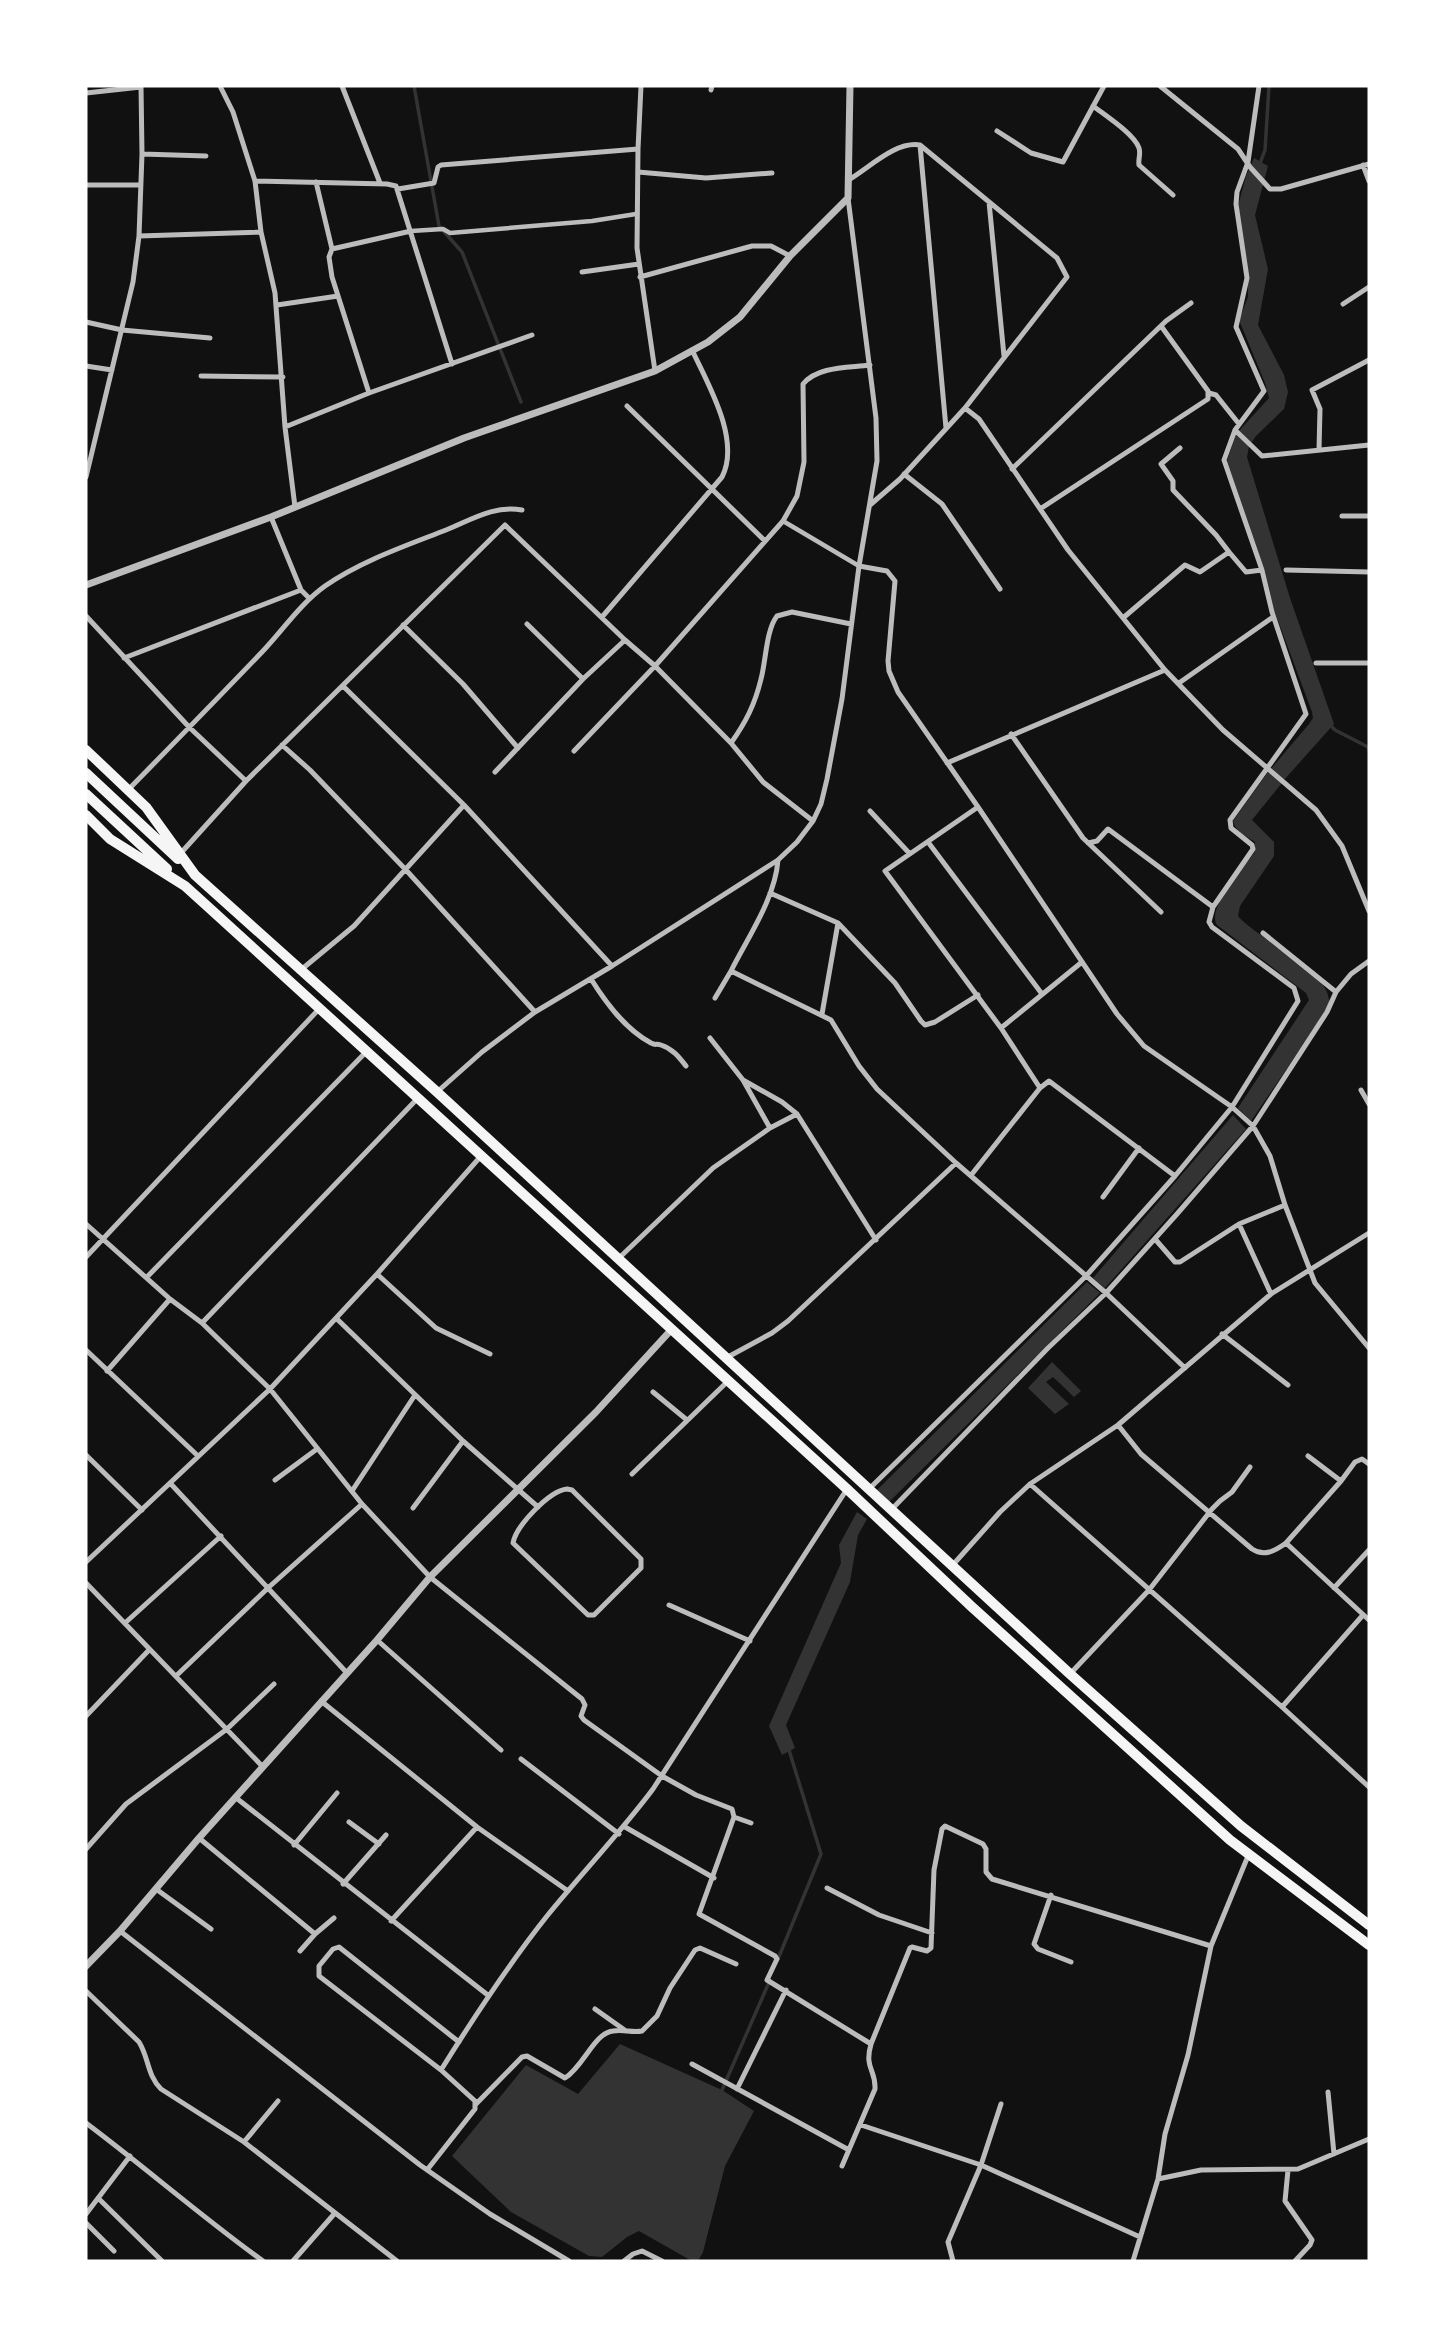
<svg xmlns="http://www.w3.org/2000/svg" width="1455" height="2347" font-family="'Space Grotesk',sans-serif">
<rect width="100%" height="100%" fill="#111"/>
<path fill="#333" d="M 1254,158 L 1268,166 L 1255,215 L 1268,269 L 1258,325 L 1284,375 L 1288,392 L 1284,409 L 1256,436 L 1249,446 L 1247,457 L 1290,598 L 1334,724 L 1284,780 L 1270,770 L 1309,724 L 1313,718 L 1312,712 L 1274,610 L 1265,571 L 1227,461 L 1236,434 L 1269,398 L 1265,383 L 1239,320 L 1248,297 L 1248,273 L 1238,206 L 1246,176 Z
M 1268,772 L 1282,783 L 1252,820 L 1274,842 L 1274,856 L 1240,906 L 1238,916 C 1259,941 1335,971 1329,1007 L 1251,1121 L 1238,1108 L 1309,1000 L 1306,993 L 1217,925 C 1206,908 1244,867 1255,852 L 1255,842 C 1247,837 1235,831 1233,821 Z
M 1233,1115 L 1246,1129 L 1105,1288 L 1093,1278 Z
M 1087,1282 L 1100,1293 L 889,1502 L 877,1490 Z
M 1052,1362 L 1081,1391 L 1074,1397 L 1053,1377 L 1046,1382 L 1069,1404 L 1055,1414 L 1028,1388 Z
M 857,1512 L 867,1519 L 858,1535 L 850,1582 L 786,1725 L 795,1748 L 782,1755 L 769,1726 L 841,1563 L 839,1545 Z
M 620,2044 L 722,2090 L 754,2111 L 725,2166 L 703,2252 L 698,2261 L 692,2261 L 639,2231 L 627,2237 L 602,2257 L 589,2256 L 511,2212 L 452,2156 L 526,2065 L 578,2094 Z"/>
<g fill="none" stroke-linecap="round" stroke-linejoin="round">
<path stroke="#333" stroke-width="3.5" d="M 414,86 L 439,226 L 462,252 L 521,402
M 1259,166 L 1265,150 L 1269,86
M 1330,725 L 1335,730 L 1368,747 L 1369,750
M 778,1959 L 821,1854 L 789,1750
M 722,2090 L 770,1980"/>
<path stroke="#bcbcbc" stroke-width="4.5" d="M 411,231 L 443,229 L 450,233 L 592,221 L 636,214
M 783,521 L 859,566"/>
<path stroke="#bcbcbc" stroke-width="5" d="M 220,86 L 233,112 L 255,181 L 261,232 L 275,293 L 285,427 L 295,507
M 342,86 L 380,183
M 641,86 L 638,149 L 637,248 L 655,371
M 1160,86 L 1238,149 L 1250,167 L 1270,189 L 1281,189 L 1369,164
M 711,90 L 712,86
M 86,93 L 141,87
M 1093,106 C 1106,116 1134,134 1139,148 C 1141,154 1138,159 1139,165 L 1173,195
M 997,131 L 1031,153 L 1063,162 L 1104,86
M 920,145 L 946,428
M 142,154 L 206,156
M 1363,165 L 1369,181
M 638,172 L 706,178 L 772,173
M 850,179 C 870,167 896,141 920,145 L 1057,258 L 1067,277 L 965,408 L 900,479 L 870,505
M 255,181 L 387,184 L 396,186 L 452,364
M 316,182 L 332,249 L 329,257 L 332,277 L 369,393
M 86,185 L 139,185
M 398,189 L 434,183 L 438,167 L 441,165 L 638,149
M 989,202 L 1004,356
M 139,236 L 261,232
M 332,249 L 411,231
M 582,272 L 639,264
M 640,277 L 752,246 L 771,246 L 790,256
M 1343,304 L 1369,287
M 277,305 L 338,296
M 86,322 L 122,330 L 210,338
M 86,366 L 112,370
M 201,376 L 283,377
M 1209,393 L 1216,395 L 1239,424
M 627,406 L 765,541
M 965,408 L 979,419 L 1068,550 L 1165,670 L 1223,730 L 1316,810 L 1342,846 L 1369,911
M 285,427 L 369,393 L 532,335
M 1235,430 L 1262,456 L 1369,445
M 1180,448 L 1161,464 L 1173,481 L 1173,490 L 1216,535 L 1229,552
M 1319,450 L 1320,409 L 1312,390 L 1369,360
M 1012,469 L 1166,321 L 1191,303
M 904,474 L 942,504 L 1000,589
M 86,477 L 133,282 L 139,236 L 142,154 L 141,86
M 1040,509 L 1208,399 L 1208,391 L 1161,326
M 1342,516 L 1369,516
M 271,517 L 301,590 L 309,598
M 859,566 L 887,571 L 895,581 L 888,661 L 889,671 L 898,692 L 978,807 L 1117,1014 L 1144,1046 L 1232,1107 L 1253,1126 L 1270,1156 L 1285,1205 L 1315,1283 L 1369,1348
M 1286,570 L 1369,572
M 86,616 L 189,727 L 246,781
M 602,617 L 722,477 C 741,440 708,384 692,350
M 1123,618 L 1185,565 L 1200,572 L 1229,552 L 1246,572 L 1262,570
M 527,624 L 583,679
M 403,625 L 463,684 L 518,748
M 124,658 L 301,590
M 1316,663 L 1369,663
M 1179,683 L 1273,617
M 343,686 L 464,805 L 612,966
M 1011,734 L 1083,838 L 1161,912
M 731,743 C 746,722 755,704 761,679 C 766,661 766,630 777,616 L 792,612 L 851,624
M 282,745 L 310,770 L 406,870 L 535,1012
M 574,751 L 655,666 L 783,521 L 797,496 L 804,462 L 803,384 C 818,366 848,368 870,365
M 947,763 L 1165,670
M 495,772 L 583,679 L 625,640
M 128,790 C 173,744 218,698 262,652 C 283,630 300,604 325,586 C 361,561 405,546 446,530 C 471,520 494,505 522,510
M 978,807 L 885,871 L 1001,1028 L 1082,962
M 870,811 L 910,854
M 928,842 L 1042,994
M 1088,843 L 1097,841 L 1108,829 L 1213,907
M 180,854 L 246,781 L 505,525 L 625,640 L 655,666 L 731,743 L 763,782 L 813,821
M 770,893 L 838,923 L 895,983 L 921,1021 L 925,1025 L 935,1022 L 978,995
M 1263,933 L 1336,992
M 302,969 L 354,926 L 464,805
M 731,971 C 748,937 775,899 778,860
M 591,979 C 606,1003 625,1029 651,1043 C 657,1046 655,1043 661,1045 C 673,1049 679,1057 686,1066
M 715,998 L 731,971 L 831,1020 L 859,1066 L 877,1089 L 956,1163 L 1106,1293 L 1185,1368
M 822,1014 L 838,923
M 1001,1028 L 1040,1088 L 1049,1081 L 1175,1176
M 710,1038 L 743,1080 L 770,1128
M 743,1080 L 782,1102 L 797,1114 L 876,1240
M 1361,1090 L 1369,1104
M 437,1092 L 482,1052 L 535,1012 L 612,966 L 778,860 L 797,842 L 813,821 L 821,804 L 827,779 L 842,699 L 859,566 L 877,461 L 876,418 L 848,198
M 972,1174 L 1040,1088
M 1103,1197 L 1139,1148
M 86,1224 L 170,1299 L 202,1323 L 270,1389 L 362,1504 L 430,1577 L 582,1699 L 585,1705 L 581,1716 L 584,1720 L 662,1776 L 696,1795 L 732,1809 L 734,1817 L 751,1823
M 1239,1224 L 1271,1294
M 1155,1239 L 1175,1262 L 1180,1262 L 1239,1224 L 1285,1205
M 86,1257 L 319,1009
M 618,1259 L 713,1168 L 770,1128 L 797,1114
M 377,1274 L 436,1328 L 490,1354
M 147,1277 L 366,1052
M 336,1318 L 463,1441 L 538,1507
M 202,1323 L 417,1099
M 1222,1334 L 1288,1385
M 86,1350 L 198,1456
M 726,1358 L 772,1333 L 788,1321 L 956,1163
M 107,1371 L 170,1299
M 653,1392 L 687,1420
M 1118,1425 L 1141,1454 L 1252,1549 C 1264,1557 1275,1551 1286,1543 L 1369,1620
M 86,1455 L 142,1510
M 1308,1456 L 1341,1481
M 632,1474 L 727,1382
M 275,1480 L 317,1449
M 170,1483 L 347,1673
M 1030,1484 L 1282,1707 L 1369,1787
M 567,1489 L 572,1490 L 641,1559 L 641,1568 L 594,1615 L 588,1615 L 513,1543 C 516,1526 549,1491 567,1489 Z
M 868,1490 L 1086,1276 L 1175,1176 L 1232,1107 L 1298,1001 L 1294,988 L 1212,927 L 1209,922 L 1213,907 L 1253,849 L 1252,845 L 1231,828 L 1230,820 L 1306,714 L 1272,612 L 1262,570 L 1224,460 L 1235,430 L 1264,391 L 1236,327 L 1247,278 L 1236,204 L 1237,192 L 1248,162 L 1259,86
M 352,1491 L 415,1395
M 413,1508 L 463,1441
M 891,1510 L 1048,1348 L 1106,1293 L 1177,1214 L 1253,1126 L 1327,1012 L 1336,992 L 1351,974 L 1369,961
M 1286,1543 L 1341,1481 L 1355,1462 L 1362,1459 L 1369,1464
M 86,1562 L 270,1389 L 377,1274 L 481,1156
M 951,1567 L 1000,1512 L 1030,1484 L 1118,1425 L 1271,1294 L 1369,1233
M 86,1583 L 262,1766
M 1334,1588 L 1369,1550
M 669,1605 L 750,1641
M 125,1623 L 221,1536
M 377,1640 L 501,1750
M 1070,1674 L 1149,1590 L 1212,1509 L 1220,1501 L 1232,1492 L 1250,1467
M 176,1676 L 269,1587 L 362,1504
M 321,1701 L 477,1827 L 568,1891
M 1282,1707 L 1363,1615
M 86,1716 L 149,1650
M 521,1759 L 619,1834
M 235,1797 L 489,1996
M 734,1817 L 699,1914 L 775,1956 L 777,1959 L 767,1980 L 871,2044
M 349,1822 L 379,1844
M 625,1827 L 714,1878
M 199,1838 L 315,1934
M 294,1845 L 337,1793
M 86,1849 L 126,1804 L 227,1729 L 274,1684
M 343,1884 L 386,1835
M 827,1888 L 879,1915 L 932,1933
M 156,1889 L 211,1929
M 1051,1895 L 1034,1944 L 1038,1949 L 1071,1962
M 391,1921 L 477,1827
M 120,1931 L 420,2165 L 490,2214 L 569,2261
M 300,1951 L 315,1934 L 334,1918
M 86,1991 L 139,2042 C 149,2058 147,2075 161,2089 L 244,2142 L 397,2261
M 595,2009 L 626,2031
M 692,2064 L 849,2150
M 441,2070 C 474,2017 508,1965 547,1916 C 582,1873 620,1833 653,1789 L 847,1489
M 737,2089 L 786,1990
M 1328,2092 L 1334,2154
M 476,2104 L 522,2057 L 527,2056 L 565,2078 C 584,2066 594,2033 613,2031 C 623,2029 632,2033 642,2031 L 657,2016 L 670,1988 L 695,1950 L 700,1948 L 736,1964
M 86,2123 C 146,2168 202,2217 263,2261
M 861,2125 L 981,2165 L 1140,2237
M 244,2142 L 278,2101
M 842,2166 L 875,2089 C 876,2069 864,2069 871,2044 L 910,1948 L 912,1947 L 927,1951 L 931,1948 L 934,1870 L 942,1829 L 945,1826 L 983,1844 L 986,1849 L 986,1872 L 992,1879 L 1211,1946
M 427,2170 L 475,2109 L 475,2101 L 441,2070 L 319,1976 L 319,1966 L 333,1949 L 339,1947 L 459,2042
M 1288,2170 L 1285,2201 L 1312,2240 L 1310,2245 L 1295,2261
M 1158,2179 L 1201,2170 L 1298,2169 L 1369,2139
M 98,2198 L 162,2261
M 86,2214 L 130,2156
M 86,2223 L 114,2251
M 293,2261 L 335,2213
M 624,2261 L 633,2254 L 642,2251 L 662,2261
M 953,2261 L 948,2242 L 981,2165 L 1001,2104
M 1133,2261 L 1158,2179 L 1165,2134 L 1188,2055 L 1211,1946 L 1248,1856"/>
<path stroke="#bcbcbc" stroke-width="7" d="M 86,585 L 271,517 L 464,438 L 655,371 L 708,342 L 740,317 L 790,256 L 848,198 L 850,86
M 86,1966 L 120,1931 L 199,1838 L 377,1640 L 430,1577 L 596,1412 L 671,1330"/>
<path stroke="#f5f5f5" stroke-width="10" d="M 86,750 L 146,807 L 195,875 L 437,1092 L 1070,1674 L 1241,1826 L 1369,1925
M 86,773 L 178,859
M 86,794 L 167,869
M 86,815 L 110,839 L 185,886 L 206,905 L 847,1489 L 972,1607 L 1230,1840 L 1369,1945"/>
</g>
<rect width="1455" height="2347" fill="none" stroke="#ffffff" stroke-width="175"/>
</svg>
